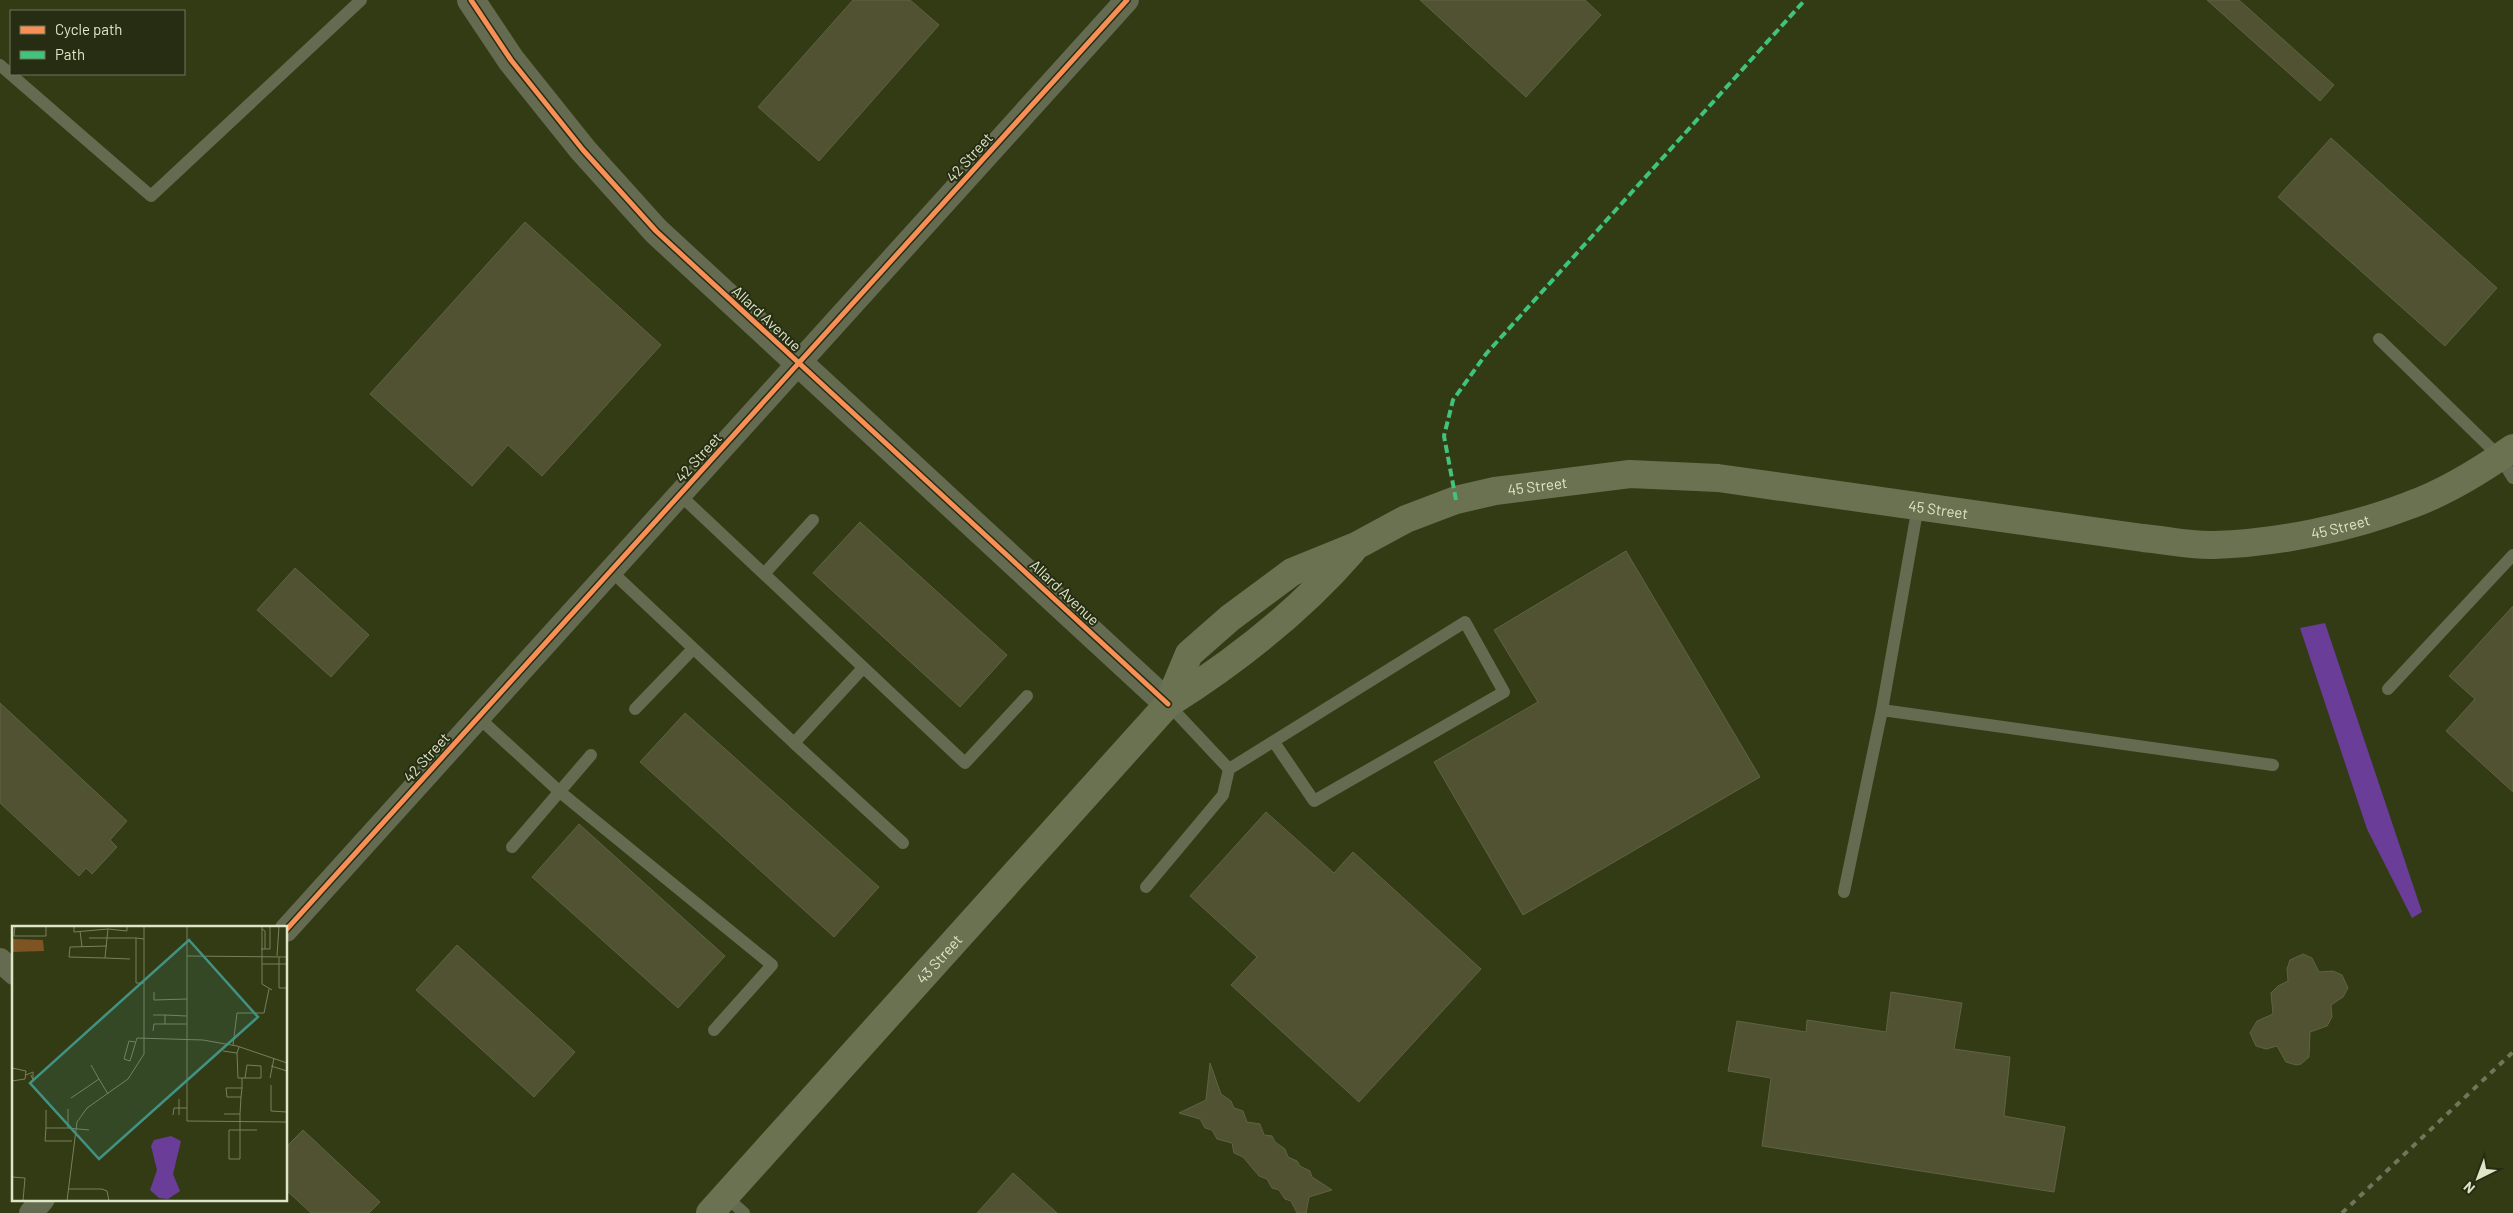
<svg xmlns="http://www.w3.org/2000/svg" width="2513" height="1213" font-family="Barlow,sans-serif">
<rect width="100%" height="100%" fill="#333b15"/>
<path fill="#693d98" d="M 2325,623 L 2422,912 L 2412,918 L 2367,829 L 2300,628 Z"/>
<path fill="#505232" stroke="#606244" d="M 853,0 L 910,0 L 939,25 L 819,161 L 758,107 Z
M 1420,0 L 1585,0 L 1601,15 L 1526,97 Z
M 2207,0 L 2239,0 L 2334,85 L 2320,101 Z
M 2331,138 L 2497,288 L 2445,346 L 2278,197 Z
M 525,222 L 661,345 L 542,476 L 508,445 L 472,486 L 370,394 Z
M 860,522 L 1007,655 L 960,707 L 813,573 Z
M 1626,551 L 1760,777 L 1523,915 L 1434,762 L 1538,702 L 1494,630 Z
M 295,568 L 369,635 L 331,677 L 257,610 Z
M 2513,606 L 2513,792 L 2446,731 L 2475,699 L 2449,676 Z
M 0,703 L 127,821 L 110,840 L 117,847 L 92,874 L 86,868 L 79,876 L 0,803 Z
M 685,713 L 879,887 L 834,937 L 640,762 Z
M 1266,812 L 1334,873 L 1353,852 L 1481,969 L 1359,1102 L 1231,985 L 1257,957 L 1190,896 Z
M 579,824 L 725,956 L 678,1008 L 532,877 Z
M 457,945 L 575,1052 L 534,1097 L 416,990 Z
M 2303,954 L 2312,958 L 2319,972 L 2333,971 L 2342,975 L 2348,988 L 2343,997 L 2331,1005 L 2332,1017 L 2327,1026 L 2310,1032 L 2309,1057 L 2301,1064 L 2296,1065 L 2286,1062 L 2277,1046 L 2266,1049 L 2256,1046 L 2250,1033 L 2257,1021 L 2273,1014 L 2271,993 L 2278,986 L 2288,981 L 2287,969 L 2290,960 Z
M 1891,992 L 1962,1003 L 1954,1049 L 2010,1057 L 2004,1116 L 2065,1127 L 2054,1192 L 1762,1146 L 1771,1078 L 1728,1071 L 1737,1021 L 1806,1032 L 1807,1020 L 1886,1032 Z
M 1210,1063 L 1221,1094 L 1231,1101 L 1234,1108 L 1243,1111 L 1247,1122 L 1260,1124 L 1264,1135 L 1272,1136 L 1275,1142 L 1285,1149 L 1288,1157 L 1297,1161 L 1300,1166 L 1310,1171 L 1312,1177 L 1332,1190 L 1309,1197 L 1306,1213 L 1297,1213 L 1291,1201 L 1285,1199 L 1279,1190 L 1272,1188 L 1267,1179 L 1259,1176 L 1243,1157 L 1234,1153 L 1232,1143 L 1217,1139 L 1212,1130 L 1205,1128 L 1200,1119 L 1179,1113 L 1206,1100 Z
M 303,1130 L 380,1202 L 369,1213 L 311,1213 L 286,1190 L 286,1147 Z
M 1013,1173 L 1057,1213 L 977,1213 Z"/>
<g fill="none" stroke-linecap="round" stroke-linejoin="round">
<path stroke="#646b50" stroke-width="12" d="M 0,65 L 151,196 L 361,0
M 2379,339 L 2500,457 L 2513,478
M 680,495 L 965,763 L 1027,696
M 1918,506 L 1882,710 L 2273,765
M 611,571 L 794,743
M 764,574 L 813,520
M 863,668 L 794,743 L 903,843
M 2388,689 L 2513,555
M 1168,704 L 1229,769 L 1465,622 L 1504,692 L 1314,801 L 1274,742
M 635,709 L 692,650
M 479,718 L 560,792 L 772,965 L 714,1030
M 512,847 L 591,755
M 1146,887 L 1223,795 L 1229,769
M 1844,892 L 1882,710
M 725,1196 L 744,1213"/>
<path stroke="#646b50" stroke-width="24" d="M 286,930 L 1127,0
M 0,960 L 14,973
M 31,1213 L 43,1199"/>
<path stroke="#646b50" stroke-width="28" d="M 471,0 L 511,60 L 583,150 L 656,231 L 1168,704"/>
<g stroke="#6a7251" stroke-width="28">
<path id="s1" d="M 1168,704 L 1189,654 L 1230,618 L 1292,572 L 1356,546 L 1406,519 L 1456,500 L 1495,491 L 1630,474 L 1718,478 L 2143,538 C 2166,540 2191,546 2214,545 C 2278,543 2351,528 2410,505 C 2444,493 2483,469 2513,448"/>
<path id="s2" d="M 710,1213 L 1168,704 C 1236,661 1299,612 1352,551"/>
</g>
<path stroke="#6f765b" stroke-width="4" stroke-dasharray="6 6" stroke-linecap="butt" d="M 2342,1213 L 2513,1052"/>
<path stroke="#40c37c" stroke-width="4" stroke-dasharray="8 4" stroke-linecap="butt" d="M 1456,500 L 1444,436 L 1453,400 L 1486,354 L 1805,0"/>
<defs>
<path id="cycleway" d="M 471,0 L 511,60 L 583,150 L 656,231 L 1168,704
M 286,930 L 1127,0"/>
</defs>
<use href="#cycleway" stroke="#262d13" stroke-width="8"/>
<use href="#cycleway" stroke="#f78f57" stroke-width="5"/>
</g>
<g text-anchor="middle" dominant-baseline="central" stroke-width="4" stroke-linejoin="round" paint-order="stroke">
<g font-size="15" fill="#dde7c7" stroke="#262d13">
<text transform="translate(969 157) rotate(-48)">42 Street</text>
<text transform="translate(767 318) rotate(43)">Allard Avenue</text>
<text transform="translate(698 457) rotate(-48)">42 Street</text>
<text stroke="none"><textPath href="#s1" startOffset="448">45 Street</textPath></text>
<text stroke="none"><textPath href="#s1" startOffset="852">45 Street</textPath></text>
<text stroke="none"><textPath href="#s1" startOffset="1258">45 Street</textPath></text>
<text transform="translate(1065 592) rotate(43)">Allard Avenue</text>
<text transform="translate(426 757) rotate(-48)">42 Street</text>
<text stroke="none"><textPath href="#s2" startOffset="342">43 Street</textPath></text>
</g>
</g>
<g transform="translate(12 926)">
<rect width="275" height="275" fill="#333b15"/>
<path d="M 1,13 L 31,14 L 32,25 L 0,26 Z" fill="#7e5425"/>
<path d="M 159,210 L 169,215 L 161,248 L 168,265 L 156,273 L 147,272 L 138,264 L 145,244 L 139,220 L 142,214 Z" fill="#693d98"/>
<path fill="none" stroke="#77805c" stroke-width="1" d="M 3,0 L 2,10 L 34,10 L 34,0M 62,0 L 62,6 L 96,3M 175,0 L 175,195 L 275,196M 250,0 L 250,58 L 260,64M 250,3 L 253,5 L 253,23M 68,5 L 70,21M 77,12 L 95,12 L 96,3 L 115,5 L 115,0M 132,13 L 124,12 L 124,57 L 132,57M 249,23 L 258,23 L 258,0M 175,30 L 275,31M 265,30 L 267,0M 267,31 L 267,62 L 275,62M 93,32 L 57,31 L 58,21 L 95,20M 118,33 L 93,32 L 95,12 L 124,12M 250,38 L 275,38M 142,66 L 142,74 L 175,73M 141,89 L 153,89 L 153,98M 153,89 L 175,90M 141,105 L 142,98 L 175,98M 123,116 L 117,115 L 112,133 L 118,135 L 125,112 L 191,114 L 225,120 L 275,137M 221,119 L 225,87 L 252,87 L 257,63M 211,125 L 225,127 L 227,121M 225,127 L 226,152 L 249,152 L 249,140 L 235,139 L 233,152M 79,139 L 87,153M 259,140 L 275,145M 0,142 L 14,145 L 13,153 L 0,155M 14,149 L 21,146 L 21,154 L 19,149M 258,152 L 262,132M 259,159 L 259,185 L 275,186M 230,162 L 214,162 L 215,171 L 229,171 L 230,162 L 230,152M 229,171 L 228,188 L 228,233 L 217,233 L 217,204 L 245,204M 59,172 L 87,153 L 96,168M 167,173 L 167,189M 56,183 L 56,202 L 77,204M 34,184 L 34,202 L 56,202M 212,188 L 228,188M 161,189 L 162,182 L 175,182M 34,202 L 33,215 L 60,215M 0,251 L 13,252 L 11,275M 57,263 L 90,263 L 95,265 L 97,275M 55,275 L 65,196 L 75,182 L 116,153 L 132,128 L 132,0"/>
<path fill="#429284" fill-opacity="0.15" stroke="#429284" stroke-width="2.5" d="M 177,14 L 246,91 L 87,233 L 18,157 Z"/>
<rect width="275" height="275" fill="none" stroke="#dde7c7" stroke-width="2.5"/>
</g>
<rect x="10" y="10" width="175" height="65" fill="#262d13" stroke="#6f775b"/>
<rect x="20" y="26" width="25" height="8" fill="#f78f57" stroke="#6f775b"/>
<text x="55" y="35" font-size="15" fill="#dde7c7">Cycle path</text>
<rect x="20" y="51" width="25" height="8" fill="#40c37c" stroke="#6f775b"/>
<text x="55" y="60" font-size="15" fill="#dde7c7">Path</text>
<g transform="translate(2478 1178) rotate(222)" stroke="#262d13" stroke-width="4" paint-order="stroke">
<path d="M0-4L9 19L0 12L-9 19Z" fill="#dde7c7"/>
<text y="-8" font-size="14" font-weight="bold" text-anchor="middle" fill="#dde7c7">N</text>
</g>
</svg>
